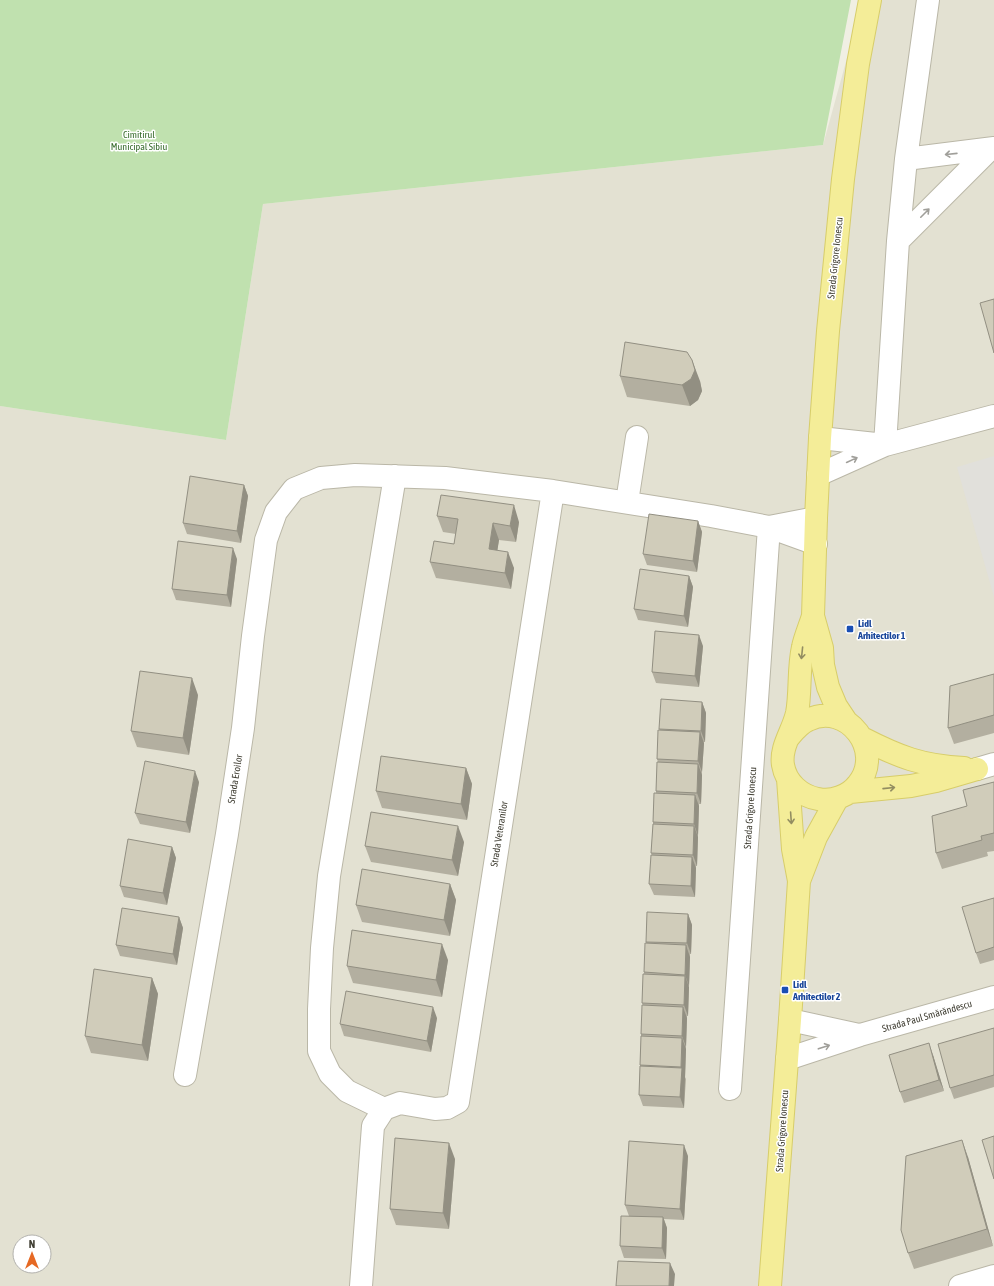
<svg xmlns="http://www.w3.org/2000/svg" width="994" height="1286" font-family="'Asap Condensed',sans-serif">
<rect width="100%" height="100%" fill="#f0efe3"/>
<path fill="#e3e1d2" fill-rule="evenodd" d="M 863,0 L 994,0 L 994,1286 L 0,1286 L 0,406 L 226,440 L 263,204 L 823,145 ZM 20,1242 L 44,1242 L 44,1266 L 20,1266 Z"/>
<path fill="#c0e1af" d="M 0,0 L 851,0 L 823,145 L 263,204 L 226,440 L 0,406 Z"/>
<path fill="#e1e0db" d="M 994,456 L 994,597 L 957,467 Z"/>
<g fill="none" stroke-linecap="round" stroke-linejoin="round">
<defs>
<path id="minor" d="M 906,159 L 994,148
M 898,241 L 990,149
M 820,438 L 885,445
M 885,445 L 898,241 L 906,159 L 928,0
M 818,475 L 885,445 L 994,416
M 627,502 L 637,437
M 769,527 L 816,518
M 977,769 L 994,764
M 790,1020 L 859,1035
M 787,1059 L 860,1035 L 994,997
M 185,1075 L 227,834 L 243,728 L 253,636 L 266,540 L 276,512 L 294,489 L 321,478 L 355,475 L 445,478 L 553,491 L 711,516 L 769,527 L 816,544
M 730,1089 L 769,527
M 384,1109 L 400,1103 L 435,1109 L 447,1108 L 458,1102 L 553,491
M 384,1109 L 347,1091 L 330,1074 L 319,1051 L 319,1009 L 322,948 L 329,876 L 395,476
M 361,1286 L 373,1126 L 384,1109
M 960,1286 L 994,1276"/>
<path id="major" d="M 846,721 L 836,706 L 828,687 L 823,665 L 822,648 L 813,616 L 816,518 L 820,438 L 828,331 L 843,179 L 858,64 L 870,0
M 788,738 C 794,731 799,724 808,720 C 847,701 885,751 858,784 C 849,796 832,802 818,799 C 801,796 786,783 783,765 C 780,747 793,731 797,713 C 801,692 798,669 803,647 C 805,637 810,626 813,616
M 862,738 C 899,757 922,766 964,768
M 850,792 L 911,786 L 936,781 L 977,769
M 799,881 L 816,837 L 837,799
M 770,1286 L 790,1020 L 799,881 L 793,849 L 788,779"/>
</defs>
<use href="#minor" stroke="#bab7a7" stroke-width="24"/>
<use href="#major" stroke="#d7cd6a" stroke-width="24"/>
<use href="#minor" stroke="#fff" stroke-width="22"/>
<use href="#major" stroke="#f4ed98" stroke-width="22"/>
</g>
<path fill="#b3afa0" d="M 620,376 L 700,381 L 702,391 L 698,400 L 690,406 L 627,397 Z
M 244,485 L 248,496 L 241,543 L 187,534 L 183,523 Z
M 437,516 L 519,522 L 516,542 L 499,540 L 497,551 L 514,568 L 511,589 L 436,578 L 430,562 L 454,544 L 456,534 L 443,532 Z
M 698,521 L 702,532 L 697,572 L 647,565 L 643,554 Z
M 237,559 L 231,607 L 176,600 L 172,589 Z
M 689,576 L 693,587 L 688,627 L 638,620 L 634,609 Z
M 703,646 L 699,687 L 656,683 L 652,672 Z
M 994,674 L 994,733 L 954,744 L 948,728 Z
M 198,695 L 189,755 L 137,747 L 131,731 Z
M 702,702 L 706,713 L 705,742 L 703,742 L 704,743 L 702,772 L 702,775 L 701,804 L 699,804 L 699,806 L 698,835 L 698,837 L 697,866 L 696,866 L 696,868 L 695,897 L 654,895 L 649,884 L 652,855 L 651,853 L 653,824 L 653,822 L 656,793 L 656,791 L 658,762 L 657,759 L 660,730 L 659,729 Z
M 466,768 L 472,784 L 467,820 L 382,808 L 376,791 Z
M 199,782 L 190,833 L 140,824 L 135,813 Z
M 994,782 L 994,851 L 987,852 L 988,856 L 942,869 L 936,853 L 967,806 Z
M 464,842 L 458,876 L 371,862 L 365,846 Z
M 172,847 L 176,858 L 167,905 L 124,897 L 120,886 Z
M 450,884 L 456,900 L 450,936 L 362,922 L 356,905 Z
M 994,898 L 994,960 L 980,964 L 976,953 Z
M 688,914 L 692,925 L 691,954 L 690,954 L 690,957 L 689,986 L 688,986 L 689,987 L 688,1016 L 687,1016 L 687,1018 L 686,1047 L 686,1049 L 685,1077 L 686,1079 L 684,1108 L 643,1106 L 639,1095 L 640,1067 L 640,1065 L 641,1036 L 641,1034 L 643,1005 L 642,1003 L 644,974 L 644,972 L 646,943 L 646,942 Z
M 179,917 L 183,928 L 177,965 L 120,956 L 116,945 Z
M 448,960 L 442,997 L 353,983 L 347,966 Z
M 152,978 L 158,994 L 148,1061 L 91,1053 L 85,1036 Z
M 437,1018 L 431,1052 L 344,1036 L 340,1024 Z
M 994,1028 L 994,1087 L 954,1099 L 950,1088 Z
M 933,1055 L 944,1091 L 904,1103 L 900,1092 Z
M 688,1156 L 684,1220 L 664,1219 L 667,1228 L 666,1259 L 624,1258 L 620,1246 L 629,1216 L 625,1205 Z
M 968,1157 L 993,1246 L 914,1269 L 908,1253 Z
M 455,1159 L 449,1229 L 396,1225 L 390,1209 Z"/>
<path fill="#928f82" d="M 692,360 L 700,381 L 702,391 L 698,400 L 690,406 L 682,385 Z
M 244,485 L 248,496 L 241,543 L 237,531 Z
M 514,505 L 519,522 L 516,542 L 510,526 Z
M 698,521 L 702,532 L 697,572 L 693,561 Z
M 493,523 L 499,540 L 495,566 L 489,549 Z
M 233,548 L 237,559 L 231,607 L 227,595 Z
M 508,552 L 514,568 L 511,589 L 505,573 Z
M 689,576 L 693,587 L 688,627 L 684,616 Z
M 699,635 L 703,646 L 699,687 L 695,676 Z
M 192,678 L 198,695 L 189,755 L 183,738 Z
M 702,702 L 706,713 L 705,742 L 701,731 Z
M 700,732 L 704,743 L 702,772 L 698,761 Z
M 698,764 L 702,775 L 701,804 L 697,793 Z
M 466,768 L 472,784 L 467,820 L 461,804 Z
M 195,771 L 199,782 L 190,833 L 186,822 Z
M 695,795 L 699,806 L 698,836 L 694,824 Z
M 458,826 L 464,842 L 458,876 L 452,860 Z
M 694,826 L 698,837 L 697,866 L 693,855 Z
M 172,847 L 176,858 L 167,905 L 163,893 Z
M 692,857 L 696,868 L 695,897 L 691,886 Z
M 450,884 L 456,900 L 450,936 L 444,920 Z
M 688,914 L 692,925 L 691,954 L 687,943 Z
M 179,917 L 183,928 L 177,965 L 173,954 Z
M 442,944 L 448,960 L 442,997 L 436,980 Z
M 686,945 L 690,957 L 689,986 L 685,975 Z
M 685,976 L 689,987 L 688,1016 L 684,1005 Z
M 152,978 L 158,994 L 148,1061 L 142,1045 Z
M 433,1007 L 437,1018 L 431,1052 L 427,1041 Z
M 683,1007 L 687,1018 L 686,1047 L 682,1036 Z
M 682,1038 L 686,1049 L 684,1108 L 680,1097 Z
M 929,1043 L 933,1055 L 944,1091 L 939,1080 Z
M 962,1140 L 968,1157 L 993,1246 L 987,1229 Z
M 449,1143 L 455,1159 L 449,1229 L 443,1213 Z
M 684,1145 L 688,1156 L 684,1220 L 680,1209 Z
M 663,1217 L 667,1228 L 666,1259 L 662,1248 Z
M 670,1263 L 675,1274 L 674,1286 L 669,1286 Z"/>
<path fill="#d0ccba" stroke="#928f82" d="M 994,299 L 994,353 L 980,303 Z
M 625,342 L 687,352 L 692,360 L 695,370 L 691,379 L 682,385 L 620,376 Z
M 190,476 L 244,485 L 237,531 L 183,523 Z
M 441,495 L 514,505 L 510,526 L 493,523 L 489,549 L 508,552 L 505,573 L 430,562 L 434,541 L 454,544 L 458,519 L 437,516 Z
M 649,514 L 698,521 L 693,561 L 643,554 Z
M 178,541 L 233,548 L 227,595 L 172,589 Z
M 640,569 L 689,576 L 684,616 L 634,609 Z
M 655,631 L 699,635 L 695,676 L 652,672 Z
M 140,671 L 192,678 L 183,738 L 131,731 Z
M 994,674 L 994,715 L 948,728 L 950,686 Z
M 661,699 L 702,702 L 701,731 L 659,729 Z
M 658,730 L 700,732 L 698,761 L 657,759 Z
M 381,756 L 466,768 L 461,804 L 376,791 Z
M 145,761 L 195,771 L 186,822 L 135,813 Z
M 657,762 L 698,764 L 697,793 L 656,791 Z
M 994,782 L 994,833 L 981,836 L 982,840 L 936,853 L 932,816 L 967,806 L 963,790 Z
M 654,793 L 695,795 L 694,824 L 653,822 Z
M 371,812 L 458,826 L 452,860 L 365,846 Z
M 653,824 L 694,826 L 693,855 L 651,853 Z
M 128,839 L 172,847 L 163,893 L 120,886 Z
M 651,855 L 692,857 L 691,886 L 649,884 Z
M 362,869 L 450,884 L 444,920 L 356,905 Z
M 994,898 L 994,947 L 976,953 L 962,907 Z
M 122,908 L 179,917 L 173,954 L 116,945 Z
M 647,912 L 688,914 L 687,943 L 646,942 Z
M 352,930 L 442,944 L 436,980 L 347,966 Z
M 645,943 L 686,945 L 685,975 L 644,972 Z
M 94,969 L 152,978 L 142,1045 L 85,1036 Z
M 643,974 L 685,976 L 684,1005 L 642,1003 Z
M 346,991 L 433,1007 L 427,1041 L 340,1024 Z
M 642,1005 L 683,1007 L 682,1036 L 641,1034 Z
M 994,1028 L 994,1075 L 950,1088 L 938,1044 Z
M 641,1036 L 682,1038 L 681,1067 L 640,1065 Z
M 929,1043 L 939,1080 L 900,1092 L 889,1055 Z
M 640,1066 L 682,1068 L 680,1097 L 639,1095 Z
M 994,1136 L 994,1179 L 982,1140 Z
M 395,1138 L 449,1143 L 443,1213 L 390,1209 Z
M 962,1140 L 987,1229 L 908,1253 L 901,1230 L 906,1156 Z
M 629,1141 L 684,1145 L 680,1209 L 625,1205 Z
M 621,1216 L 663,1217 L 662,1248 L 620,1246 Z
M 618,1261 L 670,1263 L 669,1286 L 616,1286 Z"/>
<defs><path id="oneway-shaft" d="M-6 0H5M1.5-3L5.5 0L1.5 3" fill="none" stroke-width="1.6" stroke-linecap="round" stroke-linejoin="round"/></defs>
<g stroke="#a09f9a">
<use href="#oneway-shaft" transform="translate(951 154) rotate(174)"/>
<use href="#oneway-shaft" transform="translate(925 213) rotate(-45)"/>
<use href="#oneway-shaft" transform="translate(852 460) rotate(-25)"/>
<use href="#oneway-shaft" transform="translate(824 1047) rotate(-18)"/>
</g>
<g stroke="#928d61">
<use href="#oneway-shaft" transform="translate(802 653) rotate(96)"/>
<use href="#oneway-shaft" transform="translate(889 788) rotate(-6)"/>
<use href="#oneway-shaft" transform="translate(791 818) rotate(86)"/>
</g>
<g fill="#1a4fb4" stroke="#fff" stroke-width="1.5">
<rect x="846" y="625" width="8" height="8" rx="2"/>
<rect x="781" y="986" width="8" height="8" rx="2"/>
</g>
<g text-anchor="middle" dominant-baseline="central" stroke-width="3" stroke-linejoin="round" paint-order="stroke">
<g font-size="10" fill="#386c2d" stroke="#fff">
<text x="139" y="134">Cimitirul<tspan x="139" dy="12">Municipal Sibiu</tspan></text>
</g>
<g font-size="10" fill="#413f34" stroke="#fff">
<text transform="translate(835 258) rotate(-84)">Strada Grigore Ionescu</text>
<text transform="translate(235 779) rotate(-81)">Strada Eroilor</text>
<text transform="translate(750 808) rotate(-86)">Strada Grigore Ionescu</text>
<text transform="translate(499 834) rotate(-81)">Strada Veteranilor</text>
<text transform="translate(927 1016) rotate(-16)">Strada Paul Smărăndescu</text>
<text transform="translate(782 1131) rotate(-86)">Strada Grigore Ionescu</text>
</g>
<g font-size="10" font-weight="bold" fill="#164399" stroke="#fff" text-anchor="start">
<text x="858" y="623">Lidl<tspan x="858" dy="12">Arhitectilor 1</tspan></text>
<text x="793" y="984">Lidl<tspan x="793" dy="12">Arhitectilor 2</tspan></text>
</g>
</g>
<g transform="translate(32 1254)"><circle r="19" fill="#ffffff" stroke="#b3b2ae"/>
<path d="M0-3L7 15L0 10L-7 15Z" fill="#e66924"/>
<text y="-6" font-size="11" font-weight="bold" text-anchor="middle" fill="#413f34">N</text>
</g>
</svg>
